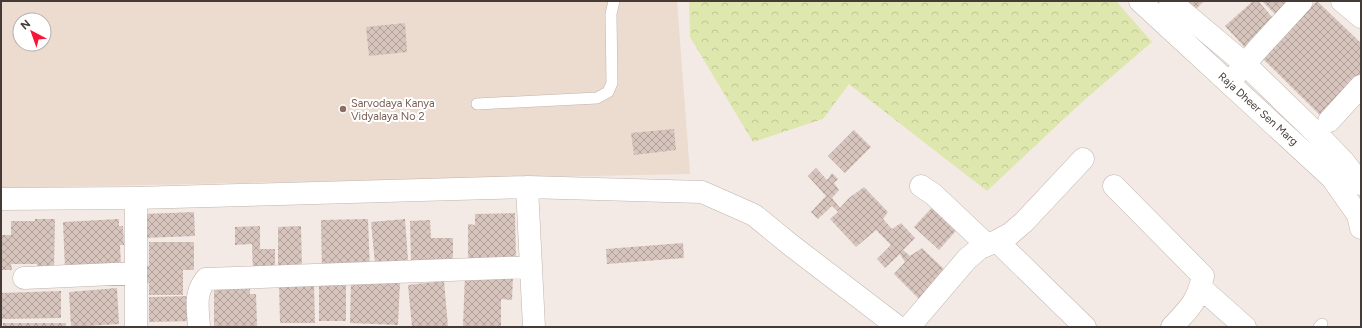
<svg xmlns="http://www.w3.org/2000/svg" width="1362" height="328" font-family="Figtree,sans-serif">
<defs>
<pattern id="park-crowns" width="20" height="18" patternUnits="userSpaceOnUse"><rect width="20" height="18" fill="#dee7ad"/><path d="M2 6a3 3 0 1 1 6 0M12 15a3 3 0 1 1 6 0" fill="none" stroke="#c0c795"/></pattern>
<pattern id="building-cross-hatch" width="8" height="8" patternUnits="userSpaceOnUse"><rect width="8" height="8" fill="#d7c5bd"/><path d="M0 0l8 8M0 8l8-8" fill="none" stroke="#b0a19a"/></pattern>
</defs>
<rect width="100%" height="100%" fill="#f3eae5"/>
<path fill="#ecdbcf" fill-rule="evenodd" d="M 1,1 L 677,1 L 690,174 L 1,188 ZM 20,20 L 44,20 L 44,44 L 20,44 Z"/>
<path fill="url(#park-crowns)" d="M 689,1 L 1116,1 L 1152,42 L 1082,102 L 987,191 L 849,84 L 823,119 L 753,142 L 690,37 Z"/>
<path fill="url(#building-cross-hatch)" d="M 1186,1 L 1204,1 L 1195,10 Z
M 1253,1 L 1258,1 L 1279,25 L 1249,52 L 1225,26 Z
M 1262,1 L 1297,1 L 1279,18 Z
M 1317,1 L 1361,43 L 1361,79 L 1323,118 L 1261,57 Z
M 405,23 L 407,52 L 369,56 L 366,27 Z
M 674,129 L 676,150 L 634,155 L 631,133 Z
M 854,130 L 871,147 L 845,173 L 828,156 Z
M 816,168 L 827,180 L 832,173 L 838,179 L 834,183 L 839,190 L 832,198 L 840,208 L 849,198 L 864,187 L 888,212 L 883,219 L 892,229 L 901,223 L 915,238 L 903,250 L 910,256 L 922,248 L 945,270 L 919,299 L 894,274 L 905,262 L 900,254 L 885,268 L 877,259 L 891,245 L 876,230 L 856,247 L 830,219 L 838,212 L 832,206 L 818,219 L 811,212 L 826,196 L 808,176 Z
M 936,203 L 961,225 L 939,250 L 914,227 Z
M 194,212 L 195,236 L 144,238 L 143,214 Z
M 515,213 L 516,263 L 468,264 L 468,224 L 475,225 L 475,214 Z
M 35,219 L 55,219 L 54,270 L 37,270 L 37,264 L 11,264 L 12,270 L 1,270 L 1,235 L 11,235 L 11,221 L 35,221 Z
M 119,219 L 119,226 L 123,226 L 124,245 L 120,245 L 121,266 L 65,269 L 63,222 Z
M 368,219 L 370,271 L 322,273 L 321,220 Z
M 405,219 L 408,260 L 375,264 L 371,222 Z
M 430,220 L 431,238 L 453,238 L 453,261 L 411,263 L 410,221 Z
M 260,226 L 260,249 L 275,249 L 275,275 L 253,275 L 252,244 L 235,245 L 235,227 Z
M 301,226 L 302,268 L 278,269 L 278,227 Z
M 149,242 L 194,242 L 194,270 L 183,270 L 183,295 L 149,295 L 149,283 L 139,283 L 139,266 L 149,266 Z
M 683,243 L 684,258 L 607,264 L 606,249 Z
M 465,274 L 513,276 L 512,300 L 501,299 L 501,327 L 463,326 Z
M 351,280 L 400,281 L 398,325 L 350,323 Z
M 444,281 L 448,327 L 412,327 L 408,285 Z
M 250,282 L 250,294 L 256,294 L 257,326 L 214,327 L 214,283 Z
M 319,283 L 346,283 L 346,321 L 319,321 Z
M 314,284 L 315,323 L 280,323 L 279,285 Z
M 117,288 L 119,324 L 71,327 L 69,292 Z
M 61,291 L 61,318 L 1,319 L 1,293 Z
M 192,296 L 193,321 L 149,322 L 149,297 Z
M 3,323 L 66,323 L 66,327 L 3,327 Z"/>
<g fill="none" stroke-linecap="round" stroke-linejoin="round">
<defs>
<path id="service" d="M 477,104 L 597,98 L 608,92 L 612,83 L 611,14 L 614,1
M 1319,327 L 1322,324"/>
<path id="minor" d="M 1342,1 L 1361,17
M 1229,83 L 1256,51 L 1302,1
M 1329,121 L 1361,86
M 921,186 L 933,194 L 987,245
M 1114,186 L 1203,276 C 1197,302 1190,308 1172,327
M 527,187 L 534,327
M 136,198 L 136,327
M 1,199 L 136,198 L 527,187 L 702,192 L 754,215 L 792,246 L 898,327
M 997,241 L 1085,327
M 24,278 L 136,273
M 1200,287 L 1245,327
M 199,327 C 198,308 194,294 206,279 L 531,267
M 909,327 L 967,259 L 980,248 L 997,241 L 1010,234 L 1024,222 L 1083,159"/>
<path id="tertiary" d="M 1140,1 L 1332,178 L 1358,215 L 1361,228
M 1170,1 L 1245,64 L 1317,134 L 1344,162 L 1361,184"/>
</defs>
<use href="#service" stroke="#c1b3ab" stroke-width="12"/>
<use href="#minor" stroke="#c1b3ab" stroke-width="23"/>
<use href="#tertiary" stroke="#c1b3ab" stroke-width="23"/>
<use href="#service" stroke="#fff" stroke-width="11"/>
<use href="#minor" stroke="#fff" stroke-width="22"/>
<use href="#tertiary" stroke="#fff" stroke-width="22"/>
</g>
<circle fill="#8d6e63" stroke="#fff" stroke-width="1.5" cx="343" cy="109" r="4"/>
<g text-anchor="middle" dominant-baseline="central" stroke-width="4" stroke-linejoin="round" paint-order="stroke">
<g font-size="11" fill="#785e54" stroke="#fff" text-anchor="start">
<text x="351" y="103">Sarvodaya Kanya<tspan x="351" dy="13">Vidyalaya No 2</tspan></text>
</g>
<g font-size="11" fill="#453a35" stroke="#fff">
<text transform="translate(1258 109) rotate(42)">Raja Dheer Sen Marg</text>
</g>
</g>
<rect width="1362" height="328" fill="none" stroke="#453a35" stroke-width="4"/>
<g transform="translate(32 32) rotate(319)"><circle r="19" fill="#ffffff" stroke="#b5b0ae"/>
<path d="M0-3L7 15L0 10L-7 15Z" fill="#fa1435"/>
<text y="-6" font-size="11" font-weight="bold" text-anchor="middle" fill="#453a35">N</text>
</g>
</svg>
